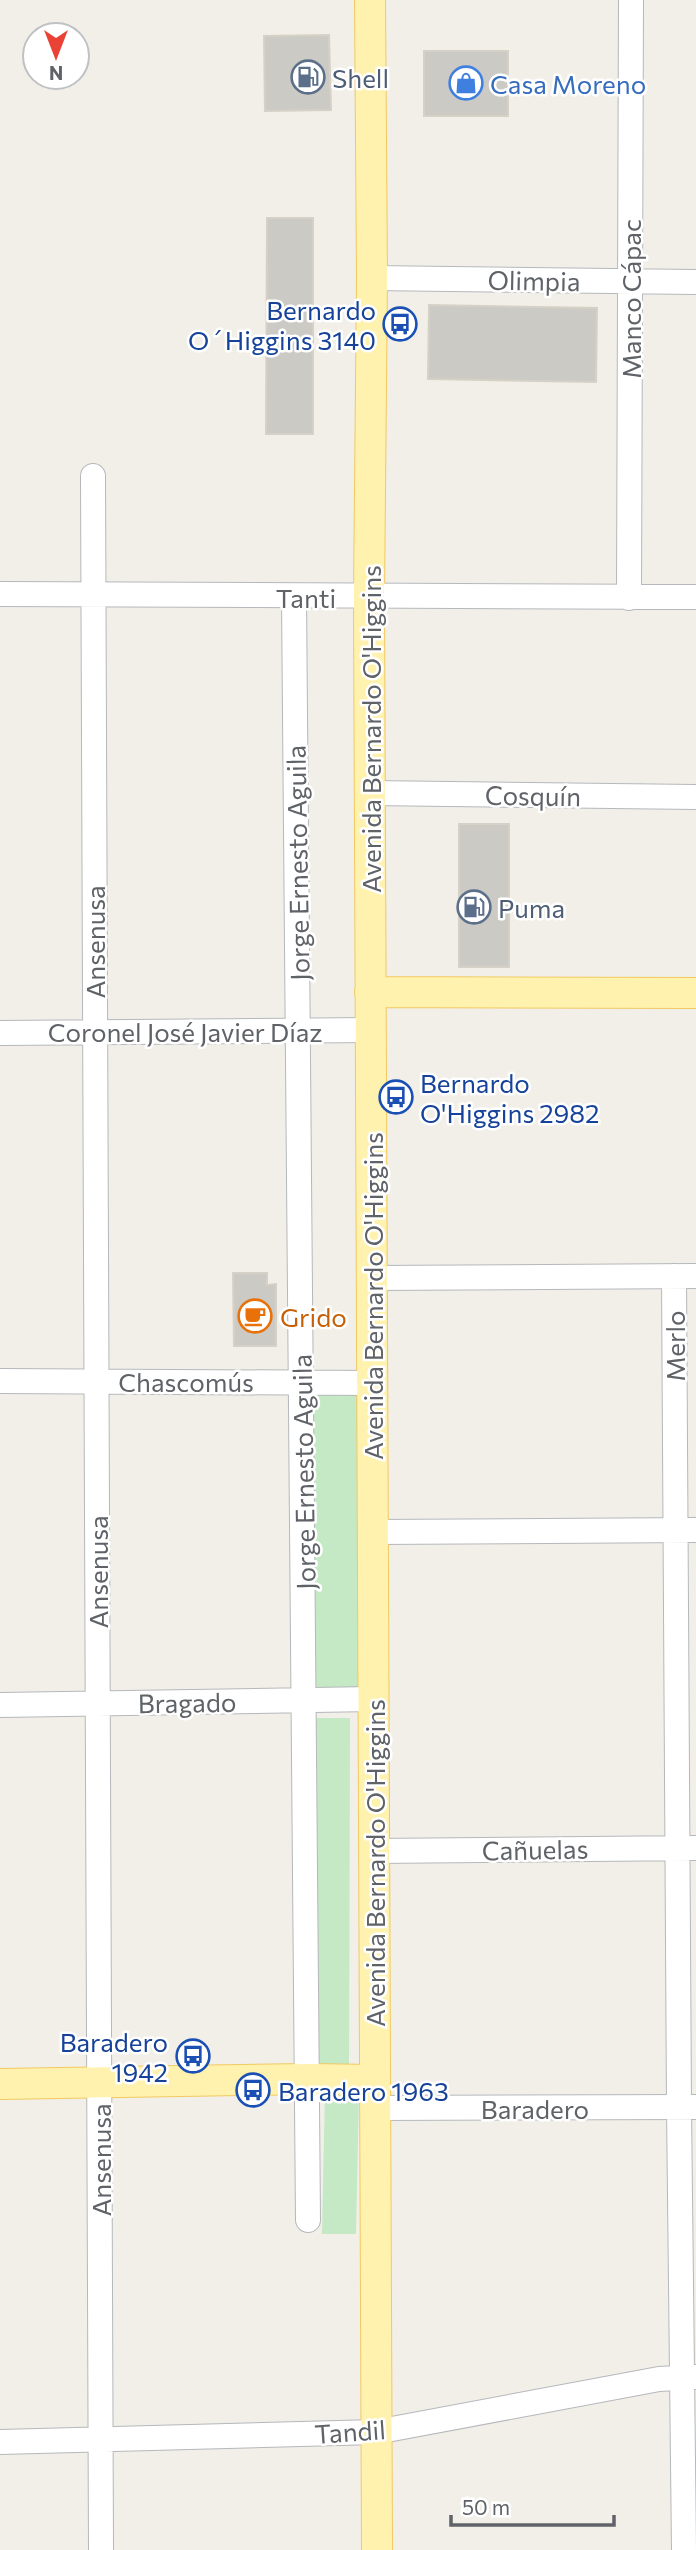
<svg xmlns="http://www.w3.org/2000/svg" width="696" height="2550" font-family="Commissioner,sans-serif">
<rect width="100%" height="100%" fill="#f1efe8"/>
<path fill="#c5e8c5" d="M 310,1388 L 361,1388 L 359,1693 L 313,1694 Z
M 310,1718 L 350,1718 L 349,2067 L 310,2067 Z
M 325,2091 L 359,2091 L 356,2234 L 322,2234 Z"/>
<path fill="#cccac5" stroke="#d6d1c6" stroke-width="2" d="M 329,35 L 331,110 L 265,111 L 264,36 Z
M 424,51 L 508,51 L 508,116 L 424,116 Z
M 267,218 L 313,218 L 313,434 L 266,434 Z
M 429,305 L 597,308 L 596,382 L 428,379 Z
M 459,824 L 509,824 L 509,967 L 459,967 Z
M 233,1273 L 267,1273 L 267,1285 L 276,1284 L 276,1346 L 234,1346 Z"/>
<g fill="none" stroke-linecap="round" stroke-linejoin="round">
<defs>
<path id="minor" d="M 372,278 L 696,282
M 93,476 L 101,2550
M 0,594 L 696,597
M 294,597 L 308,2220
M 629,598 L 631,0
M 370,793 L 696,797
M 0,1033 L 371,1030
M 674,1276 L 679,2107 L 684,2550
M 372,1278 L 696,1276
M 0,1381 L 372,1383
M 373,1532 L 696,1530
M 0,1705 L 373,1699
M 374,1851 L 696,1848
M 375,2108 L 696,2107
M 0,2442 L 376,2432 L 659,2379 L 696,2377"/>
<path id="major" d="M 370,0 L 372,278 L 369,597 L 377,2550
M 370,992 L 696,993
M 0,2084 L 308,2079 L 375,2080"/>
</defs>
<use href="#minor" stroke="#b5b8bc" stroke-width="26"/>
<use href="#major" stroke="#f2c960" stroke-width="32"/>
<use href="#minor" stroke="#fff" stroke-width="24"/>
<use href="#major" stroke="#fff2af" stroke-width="30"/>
</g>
<defs>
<symbol id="fuel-ring" viewBox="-11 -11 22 22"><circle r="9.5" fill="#fff" stroke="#5c6f8a" stroke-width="1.5"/><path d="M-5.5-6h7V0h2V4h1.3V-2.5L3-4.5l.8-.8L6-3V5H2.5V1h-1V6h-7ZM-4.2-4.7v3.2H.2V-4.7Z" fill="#5c6f8a"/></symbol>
<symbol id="shop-ring" viewBox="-11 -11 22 22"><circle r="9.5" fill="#fff" stroke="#3f7fe0" stroke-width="1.5"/><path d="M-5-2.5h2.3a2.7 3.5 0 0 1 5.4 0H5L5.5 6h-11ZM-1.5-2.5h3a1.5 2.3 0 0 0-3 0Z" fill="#3f7fe0"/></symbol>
<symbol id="bus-ring" viewBox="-11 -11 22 22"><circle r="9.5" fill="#fff" stroke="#1a4fb4" stroke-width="1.5"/><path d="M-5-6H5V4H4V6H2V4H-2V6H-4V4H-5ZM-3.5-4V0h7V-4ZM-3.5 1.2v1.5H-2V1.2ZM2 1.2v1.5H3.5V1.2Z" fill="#1a4fb4"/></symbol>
<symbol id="cafe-ring" viewBox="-11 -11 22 22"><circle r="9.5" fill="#fff" stroke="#e8710a" stroke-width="1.5"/><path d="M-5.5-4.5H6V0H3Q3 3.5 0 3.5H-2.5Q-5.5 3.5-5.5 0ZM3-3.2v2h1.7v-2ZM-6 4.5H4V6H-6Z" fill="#e8710a"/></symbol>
</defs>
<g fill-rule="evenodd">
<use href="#fuel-ring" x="289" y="58" width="38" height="38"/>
<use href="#shop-ring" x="447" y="64" width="38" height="38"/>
<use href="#bus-ring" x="381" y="305" width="38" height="38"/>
<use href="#fuel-ring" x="455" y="888" width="38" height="38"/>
<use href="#bus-ring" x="377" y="1078" width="38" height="38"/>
<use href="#cafe-ring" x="236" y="1297" width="38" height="38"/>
<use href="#bus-ring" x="174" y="2037" width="38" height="38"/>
<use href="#bus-ring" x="234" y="2071" width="38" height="38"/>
</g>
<g text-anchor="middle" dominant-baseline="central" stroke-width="5" stroke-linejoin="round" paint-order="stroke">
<g font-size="26" fill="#4e5e75" stroke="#fff" text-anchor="start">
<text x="332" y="77">Shell</text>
<text x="498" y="907">Puma</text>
</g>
<g font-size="26" fill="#366cbe" stroke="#fff" text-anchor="start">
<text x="490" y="83">Casa Moreno</text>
</g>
<g font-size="26" fill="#5f6368" stroke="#fff">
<text transform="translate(534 280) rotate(1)">Olimpia</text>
<text transform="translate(630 299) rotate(-90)">Manco Cápac</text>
<text x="306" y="597">Tanti</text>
<text transform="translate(370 729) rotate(-90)">Avenida Bernardo O'Higgins</text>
<text transform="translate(533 795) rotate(1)">Cosquín</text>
<text transform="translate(297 863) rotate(-91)">Jorge Ernesto Aguila</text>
<text transform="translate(94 942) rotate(-90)">Ansenusa</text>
<text x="185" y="1031">Coronel José Javier Díaz</text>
<text transform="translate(372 1296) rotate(-90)">Avenida Bernardo O'Higgins</text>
<text transform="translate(674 1346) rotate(-90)">Merlo</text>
<text x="186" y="1381">Chascomús</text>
<text transform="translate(303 1472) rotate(-91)">Jorge Ernesto Aguila</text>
<text transform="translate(97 1572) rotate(-90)">Ansenusa</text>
<text transform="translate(187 1702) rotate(-1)">Bragado</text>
<text transform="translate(535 1849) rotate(-1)">Cañuelas</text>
<text transform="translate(374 1863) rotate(-90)">Avenida Bernardo O'Higgins</text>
<text x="535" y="2108">Baradero</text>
<text transform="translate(100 2160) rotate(-90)">Ansenusa</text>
<text transform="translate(350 2431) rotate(-4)">Tandil</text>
</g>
<g font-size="26" fill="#164399" stroke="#fff" text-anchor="end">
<text x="376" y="309">Bernardo<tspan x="376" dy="30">O´Higgins 3140</tspan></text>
<text x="420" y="1082" text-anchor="start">Bernardo<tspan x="420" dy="30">O'Higgins 2982</tspan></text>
<text x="168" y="2041">Baradero<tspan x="168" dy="30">1942</tspan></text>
<text x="278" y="2090" text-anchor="start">Baradero 1963</text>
</g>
<g font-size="26" fill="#c56008" stroke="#fff" text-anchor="start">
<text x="280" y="1316">Grido</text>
</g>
</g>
<g transform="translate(56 56) rotate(180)"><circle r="33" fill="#ffffff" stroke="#bfc1c3" stroke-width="2"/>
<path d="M0-5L12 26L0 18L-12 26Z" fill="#ea4335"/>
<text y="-10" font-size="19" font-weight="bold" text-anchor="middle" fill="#5f6368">N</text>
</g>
<path d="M451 2515v10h163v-10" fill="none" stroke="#5f6368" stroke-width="3.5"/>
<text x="462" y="2515" font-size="21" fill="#5f6368" stroke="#ffffff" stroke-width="5" paint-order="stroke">50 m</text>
</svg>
